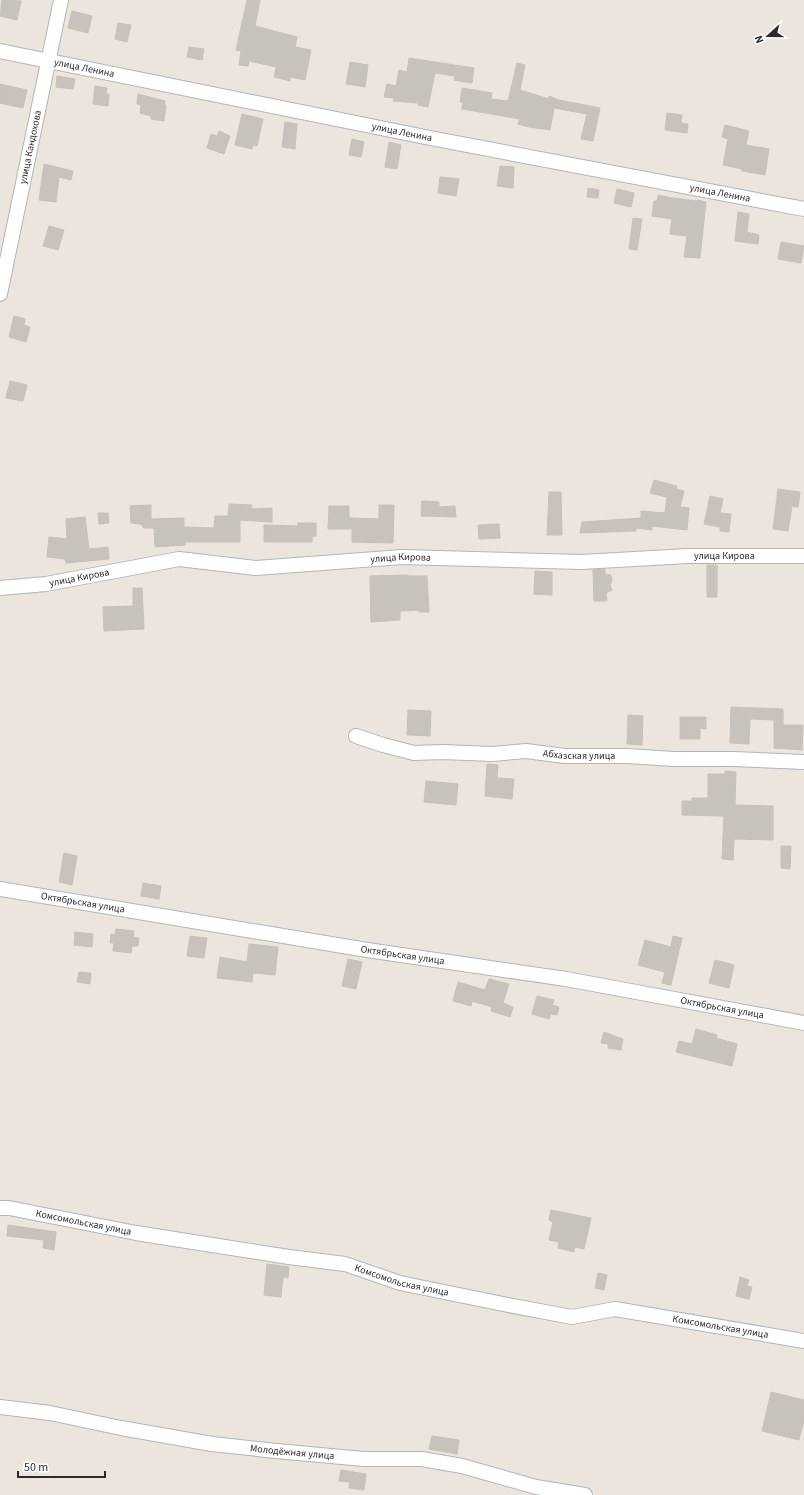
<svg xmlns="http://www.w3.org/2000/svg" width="804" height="1495" font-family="'Source Sans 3',sans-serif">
<rect width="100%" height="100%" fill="#ebe5de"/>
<path fill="#c7c3bc" stroke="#c7c0b8" d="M 2,0 L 21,1 L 17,20 L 0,16 Z
M 247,0 L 260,0 L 255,26 L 297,37 L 295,47 L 311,50 L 305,80 L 290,77 L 290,81 L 274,77 L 276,67 L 249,61 L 248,66 L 239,65 L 241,51 L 236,50 Z
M 72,11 L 92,16 L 88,33 L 68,28 Z
M 118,23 L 131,25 L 127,42 L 115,39 Z
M 189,47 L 204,49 L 202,60 L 187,57 Z
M 409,58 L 474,68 L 472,83 L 454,80 L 455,76 L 435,73 L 428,107 L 418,105 L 418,103 L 393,101 L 394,98 L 384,97 L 387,84 L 396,86 L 399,70 L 407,72 Z
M 350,62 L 368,65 L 365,87 L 346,84 Z
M 517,63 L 525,65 L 520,90 L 549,99 L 549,96 L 559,100 L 600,108 L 593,141 L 581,139 L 587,114 L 554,108 L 550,130 L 529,127 L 518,124 L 520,119 L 462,109 L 463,102 L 460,102 L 462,88 L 492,93 L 491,99 L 508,101 Z
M 57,76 L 75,79 L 73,89 L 56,87 Z
M 0,84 L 27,90 L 23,108 L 0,103 Z
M 95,86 L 107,88 L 106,94 L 109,94 L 108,106 L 93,104 Z
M 138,94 L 165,101 L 164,105 L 166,105 L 164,121 L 151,119 L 151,116 L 140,113 L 141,105 L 137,104 Z
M 667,113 L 682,115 L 681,123 L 688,124 L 687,133 L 665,130 Z
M 242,114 L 263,119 L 257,146 L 253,145 L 252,149 L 235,145 Z
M 285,122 L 297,124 L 295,149 L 282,147 Z
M 725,125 L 749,131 L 746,145 L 769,149 L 765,175 L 742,171 L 742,169 L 723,165 L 728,139 L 722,137 Z
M 219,131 L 230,136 L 224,154 L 207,148 L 211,134 L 217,136 Z
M 352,139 L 364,142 L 361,157 L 349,155 Z
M 389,142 L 401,145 L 397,169 L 385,167 Z
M 44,164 L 73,171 L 71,180 L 59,177 L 56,202 L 39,200 Z
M 500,166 L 514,167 L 513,188 L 497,186 Z
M 440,177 L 459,179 L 456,196 L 438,193 Z
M 588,188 L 599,190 L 598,198 L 587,197 Z
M 617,189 L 634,193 L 631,207 L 614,203 Z
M 658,195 L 672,198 L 697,201 L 698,200 L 706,202 L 700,258 L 684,257 L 687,236 L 670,234 L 672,219 L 652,216 L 654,201 L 657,201 Z
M 738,212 L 749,214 L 747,232 L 759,235 L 758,244 L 735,241 Z
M 633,218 L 642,219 L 637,250 L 629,249 Z
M 49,226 L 64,230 L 58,250 L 43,246 Z
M 781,242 L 804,246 L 801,263 L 778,259 Z
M 14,316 L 25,319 L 24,325 L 30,327 L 26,342 L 9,337 Z
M 10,381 L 27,385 L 23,401 L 6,398 Z
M 654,480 L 677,486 L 676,489 L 684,491 L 680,507 L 689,508 L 687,530 L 652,526 L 652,530 L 636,528 L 636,531 L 580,533 L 582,522 L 641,518 L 641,511 L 665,513 L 667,497 L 650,493 Z
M 778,489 L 800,492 L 798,507 L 792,506 L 788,531 L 773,529 Z
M 549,492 L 561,492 L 562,535 L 547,535 Z
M 710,496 L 723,499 L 720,513 L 731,514 L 729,532 L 720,531 L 720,527 L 704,524 Z
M 422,501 L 439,502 L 439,507 L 455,506 L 456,517 L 421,516 Z
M 229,504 L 252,505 L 251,509 L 272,508 L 272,522 L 240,520 L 240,542 L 185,542 L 185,545 L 155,547 L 154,528 L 144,528 L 141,524 L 131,523 L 130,506 L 151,505 L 151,519 L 184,518 L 184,527 L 214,528 L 215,516 L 228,516 Z
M 379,505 L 394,505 L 393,543 L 352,542 L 352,529 L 328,529 L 329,506 L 349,506 L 349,518 L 379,519 Z
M 98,513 L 108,513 L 109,523 L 99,524 Z
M 85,517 L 89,549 L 108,547 L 109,559 L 66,563 L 65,559 L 47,557 L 49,537 L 67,539 L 66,519 Z
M 298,523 L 316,523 L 316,536 L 312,536 L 312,542 L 264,542 L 264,525 L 298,526 Z
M 499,524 L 500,538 L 479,539 L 478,525 Z
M 707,565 L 717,565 L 717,597 L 707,597 Z
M 605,569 L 605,574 L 611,575 L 612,581 L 610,585 L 612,590 L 606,593 L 607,601 L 594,601 L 593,570 Z
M 535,571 L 552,572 L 552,595 L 534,594 Z
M 408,575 L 408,576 L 427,576 L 429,612 L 419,612 L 419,610 L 400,611 L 400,620 L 371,622 L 370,576 Z
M 133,588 L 142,588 L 144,629 L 104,631 L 103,607 L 133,606 Z
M 731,707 L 783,709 L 783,725 L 803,725 L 802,750 L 774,748 L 774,720 L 750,719 L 749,744 L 730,743 Z
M 408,710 L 431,711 L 430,736 L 407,735 Z
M 628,715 L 643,716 L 642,745 L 627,744 Z
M 680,717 L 706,717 L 706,729 L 700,728 L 700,739 L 680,739 Z
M 487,764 L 498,765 L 497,778 L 514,779 L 512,799 L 485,796 Z
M 725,771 L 736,772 L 735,805 L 773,806 L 773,840 L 734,839 L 733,860 L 722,859 L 724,816 L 682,815 L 682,801 L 692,801 L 692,798 L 708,798 L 708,774 L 725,774 Z
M 426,781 L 458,784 L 456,805 L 424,802 Z
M 781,846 L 791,846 L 790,869 L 781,868 Z
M 64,853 L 77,856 L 72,885 L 59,882 Z
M 143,883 L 161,886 L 159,899 L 141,896 Z
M 116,929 L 134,931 L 133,937 L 139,938 L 138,946 L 132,946 L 131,953 L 113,951 L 114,943 L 110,943 L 111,934 L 115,935 Z
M 75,932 L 93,934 L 92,947 L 74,945 Z
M 190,936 L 207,938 L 204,958 L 187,956 Z
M 673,936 L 682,938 L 671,985 L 662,983 L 665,972 L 638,965 L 645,940 L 671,947 Z
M 249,944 L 278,947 L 275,975 L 253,973 L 252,982 L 217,978 L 220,957 L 247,962 Z
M 348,959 L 362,962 L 356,989 L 342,986 Z
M 715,960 L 734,965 L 729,988 L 709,983 Z
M 79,972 L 91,973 L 90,984 L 77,982 Z
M 489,979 L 509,984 L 503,1003 L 513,1007 L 510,1017 L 491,1011 L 492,1007 L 472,1001 L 471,1006 L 453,1001 L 458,982 L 485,990 Z
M 537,996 L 554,1000 L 552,1005 L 559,1007 L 557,1015 L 551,1014 L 549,1019 L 532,1014 Z
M 696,1029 L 717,1035 L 716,1038 L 737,1044 L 732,1066 L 676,1052 L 679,1041 L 692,1044 Z
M 604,1032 L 623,1039 L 621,1050 L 608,1048 L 608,1044 L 601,1043 Z
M 551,1210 L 591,1218 L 584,1249 L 575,1247 L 574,1252 L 558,1248 L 559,1242 L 549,1240 L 553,1222 L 549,1220 Z
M 8,1225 L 56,1232 L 54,1250 L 43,1248 L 44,1240 L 7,1236 Z
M 267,1264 L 289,1267 L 288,1278 L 283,1277 L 281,1297 L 264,1295 Z
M 598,1273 L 607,1275 L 604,1290 L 595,1288 Z
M 740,1277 L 749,1280 L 747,1286 L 752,1287 L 749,1299 L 736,1296 Z
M 771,1392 L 804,1400 L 804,1420 L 799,1440 L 762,1431 Z
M 432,1436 L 459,1440 L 457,1454 L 429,1449 Z
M 341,1470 L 366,1474 L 364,1490 L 349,1488 L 350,1482 L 339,1481 Z"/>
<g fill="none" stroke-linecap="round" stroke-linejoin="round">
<defs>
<g id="minor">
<path id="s1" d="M 0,51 L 430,138 L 804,209"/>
<path id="s2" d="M 0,294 L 61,0"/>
<path id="s3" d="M 0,588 L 46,584 L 179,559 L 256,568 L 402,557 L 581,562 L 688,556 L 804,556"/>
<path id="s4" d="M 356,736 L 383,745 L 414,753 L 443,752 L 492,754 L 526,751 L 565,756 L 627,756 L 674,759 L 733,759 L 804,762"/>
<path id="s5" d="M 0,889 L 367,950 L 566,979 L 804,1023"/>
<path id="s6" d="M 0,1208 L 9,1208 L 136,1233 L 289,1257 L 345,1264 L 400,1283 L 508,1305 L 572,1317 L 615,1309 L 804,1341"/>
<path id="s7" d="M 0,1407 L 50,1413 L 121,1428 L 212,1444 L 276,1451 L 364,1459 L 422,1459 L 462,1466 L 536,1487 L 585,1495"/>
</g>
</defs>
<use href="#minor" stroke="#b1b5bd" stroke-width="16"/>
<use href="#minor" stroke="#fff" stroke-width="14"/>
</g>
<g text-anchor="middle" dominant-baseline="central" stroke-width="3" stroke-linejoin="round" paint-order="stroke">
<g font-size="10" fill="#2b2b2b" stroke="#fff">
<text stroke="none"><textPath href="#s1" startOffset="86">улица Ленина</textPath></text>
<text stroke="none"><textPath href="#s1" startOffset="410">улица Ленина</textPath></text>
<text stroke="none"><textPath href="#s2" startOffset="150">улица Кандохова</textPath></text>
<text stroke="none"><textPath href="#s1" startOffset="734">улица Ленина</textPath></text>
<text stroke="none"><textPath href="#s3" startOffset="728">улица Кирова</textPath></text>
<text stroke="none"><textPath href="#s3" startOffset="404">улица Кирова</textPath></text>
<text stroke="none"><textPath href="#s3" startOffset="80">улица Кирова</textPath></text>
<text stroke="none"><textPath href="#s4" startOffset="226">Абхазская улица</textPath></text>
<text stroke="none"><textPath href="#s5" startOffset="84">Октябрьская улица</textPath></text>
<text stroke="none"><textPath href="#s5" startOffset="408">Октябрьская улица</textPath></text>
<text stroke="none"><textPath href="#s5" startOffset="732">Октябрьская улица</textPath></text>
<text stroke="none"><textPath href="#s6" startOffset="85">Комсомольская улица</textPath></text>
<text stroke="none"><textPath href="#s6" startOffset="409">Комсомольская улица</textPath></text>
<text stroke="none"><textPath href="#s6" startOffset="734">Комсомольская улица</textPath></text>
<text stroke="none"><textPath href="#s7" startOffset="296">Молодёжная улица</textPath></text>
</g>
</g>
<g transform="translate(768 36) rotate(249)" stroke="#ffffff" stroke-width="3" paint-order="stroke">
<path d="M0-3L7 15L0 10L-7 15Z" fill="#2b2b2b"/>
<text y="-6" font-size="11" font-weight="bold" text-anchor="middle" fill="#2b2b2b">N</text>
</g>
<path d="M18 1471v6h87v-6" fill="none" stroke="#2b2b2b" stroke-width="2"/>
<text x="24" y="1471" font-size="12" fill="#2b2b2b" stroke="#ffffff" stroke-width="3" paint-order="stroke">50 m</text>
</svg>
